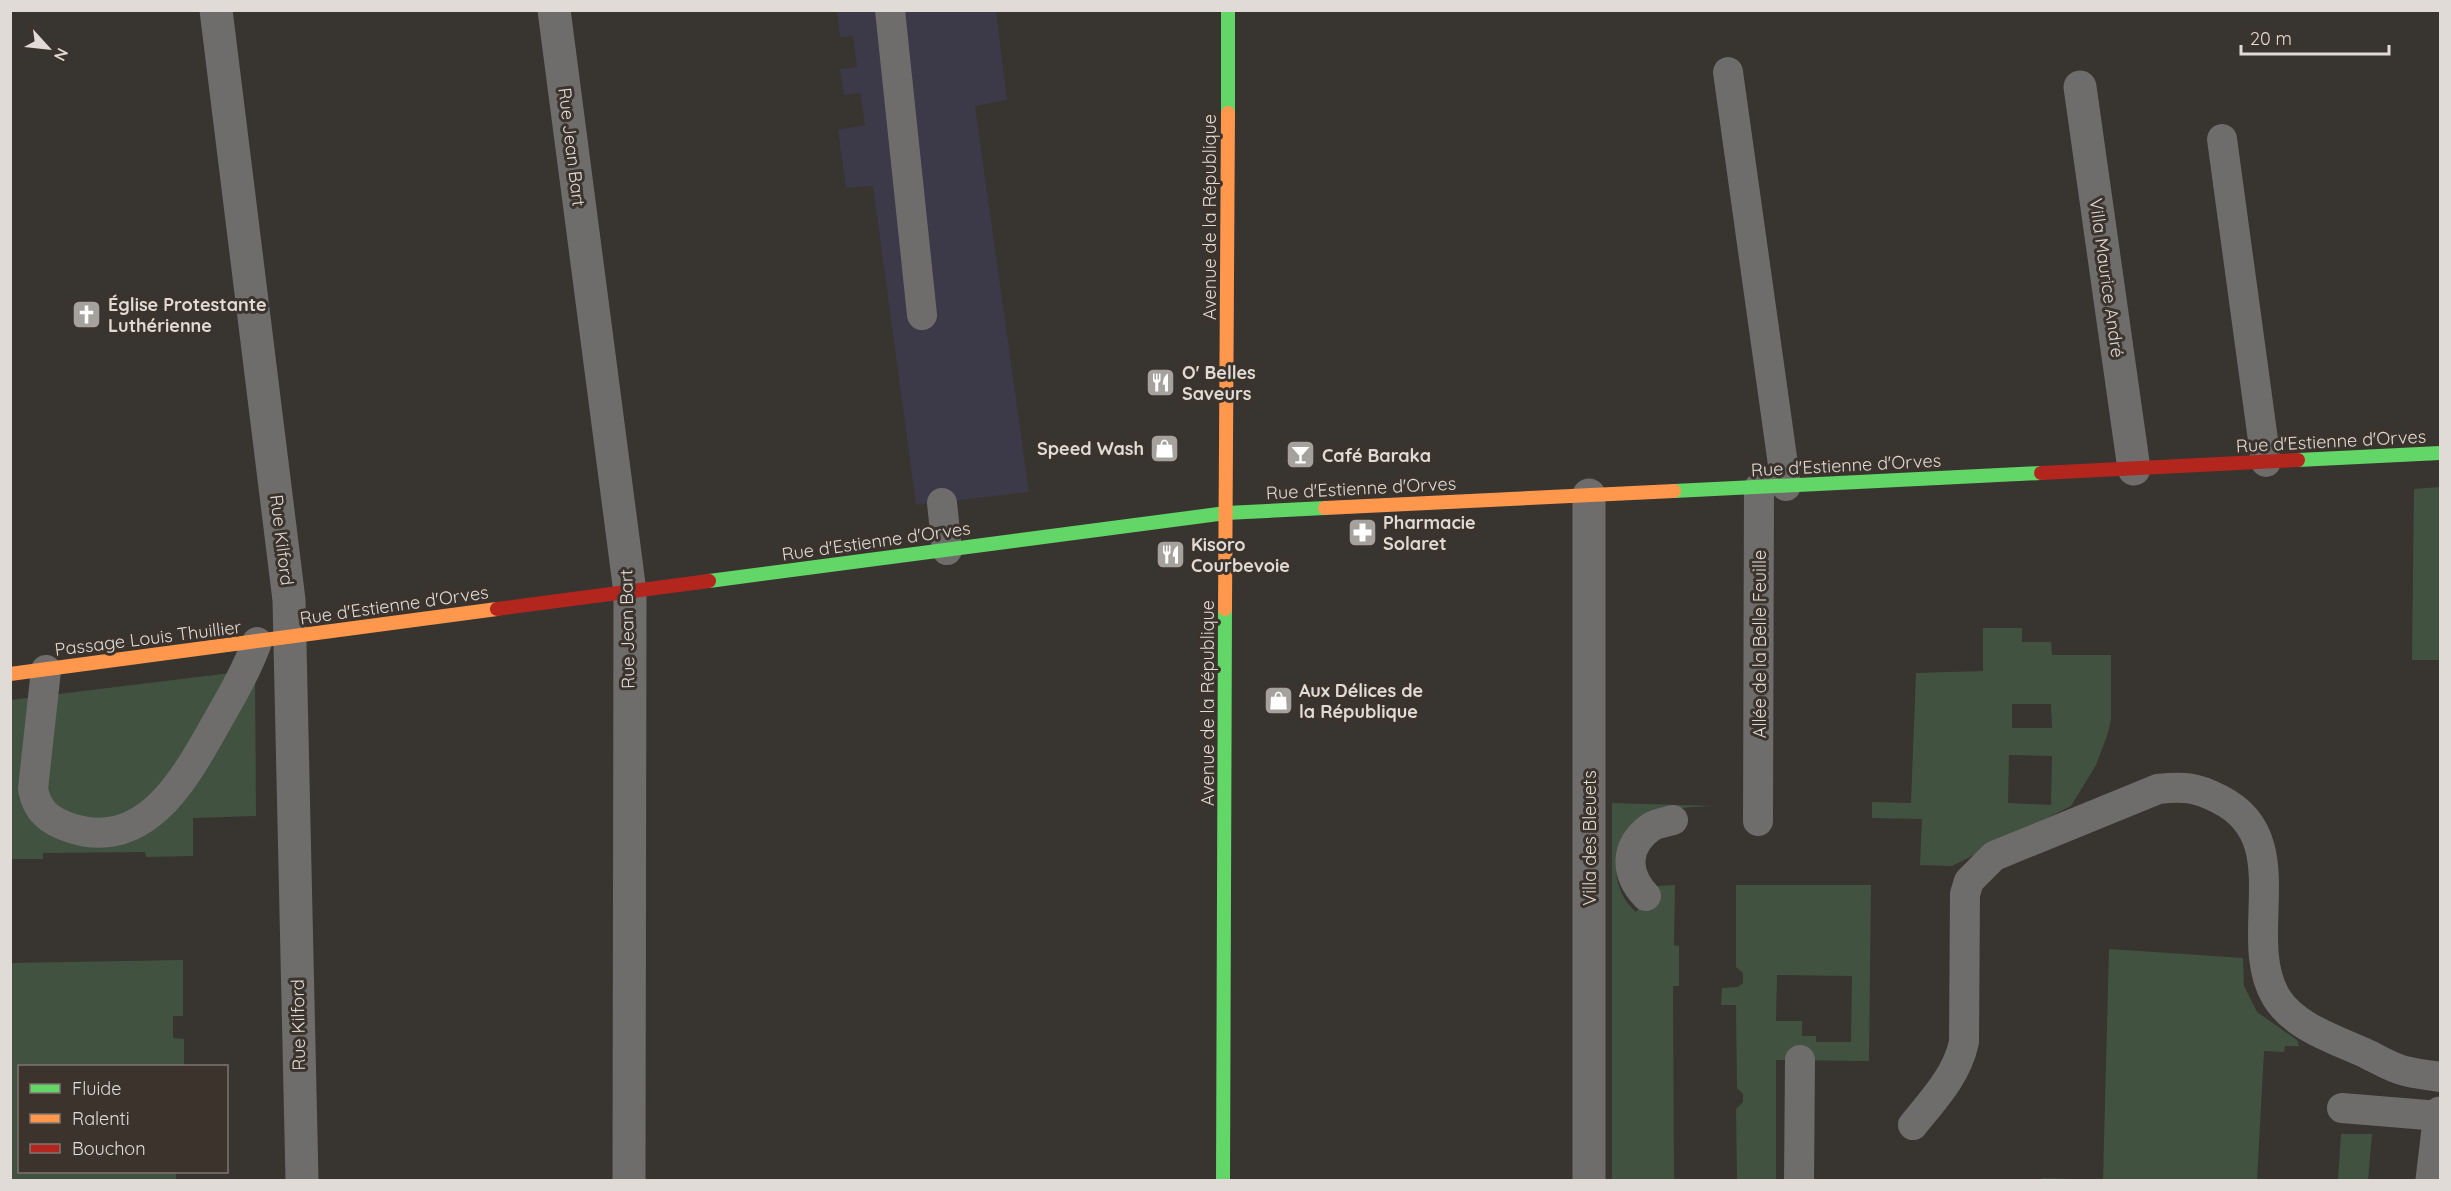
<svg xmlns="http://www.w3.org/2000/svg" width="2451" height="1191" font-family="Quicksand,sans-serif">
<rect width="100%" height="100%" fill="#383430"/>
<path fill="#3c3948" d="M 837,11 L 996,11 L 1007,100 L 975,106 L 1029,492 L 916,505 L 873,186 L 846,188 L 838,130 L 865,125 L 860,93 L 844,95 L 840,69 L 857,67 L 853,36 L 840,37 Z"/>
<path fill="#415340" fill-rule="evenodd" d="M 2440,487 L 2440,660 L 2412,660 L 2414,489 Z
M 1983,628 L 2022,628 L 2022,642 L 2051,642 L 2052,655 L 2111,655 L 2111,720 L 2107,736 L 2096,765 L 2071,806 L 1952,866 L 1920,865 L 1922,819 L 1872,818 L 1872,802 L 1911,803 L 1916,673 L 1983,671 ZM 2012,704 L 2051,704 L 2052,728 L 2012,728 ZM 2009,755 L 2052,756 L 2051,805 L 2008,803 Z
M 255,670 L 256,816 L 193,818 L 193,856 L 146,857 L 145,852 L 43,853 L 43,859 L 11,859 L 10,700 Z
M 1612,803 L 1715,806 C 1671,808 1616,808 1616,867 C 1616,884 1623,901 1636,912 L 1655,886 L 1675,885 L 1674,945 L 1679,946 L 1679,986 L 1673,986 L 1674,1180 L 1612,1180 Z
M 1736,885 L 1871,885 L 1869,1061 L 1776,1060 L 1776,1180 L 1737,1180 L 1736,1109 L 1743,1102 L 1743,1094 L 1737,1088 L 1736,1005 L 1721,1005 L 1722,988 L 1738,987 L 1743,983 L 1743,973 L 1736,967 ZM 1777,975 L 1852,976 L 1851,1042 L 1816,1042 L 1816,1036 L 1802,1036 L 1802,1021 L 1776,1021 Z
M 2109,949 L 2243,958 L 2244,986 L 2257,1012 L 2297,1040 L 2299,1046 L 2285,1046 L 2284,1052 L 2264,1051 L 2257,1180 L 2042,1180 L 2042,1178 L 2103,1180 Z
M 183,960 L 183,1016 L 173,1016 L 173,1038 L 184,1039 L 184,1066 L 20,1066 L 20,1172 L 186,1173 L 176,1173 L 176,1180 L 11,1180 L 11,963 Z
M 2341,1134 L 2372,1134 L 2368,1180 L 2338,1180 Z"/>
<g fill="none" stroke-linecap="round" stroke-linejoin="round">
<path stroke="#6e6d6c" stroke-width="30" d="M 890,10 L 922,315
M 1728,72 L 1786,486
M 2222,139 L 2266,462
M 942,503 L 947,550
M 46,670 L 33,789 C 37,811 49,821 71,828 C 145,852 184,780 214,727 C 230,699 246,672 257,642
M 1758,821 L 1759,488
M 1646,896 C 1625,874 1624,846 1651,827 C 1657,823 1666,822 1673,820
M 2342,1108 L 2439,1116
M 1913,1125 C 1934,1099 1957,1075 1964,1042 L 1965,894 L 1969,881 L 1994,856 L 2158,789 C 2183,786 2196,787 2219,799 C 2299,838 2240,936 2276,997 C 2295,1028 2337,1040 2367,1054 C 2379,1060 2392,1068 2405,1071 C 2416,1074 2429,1075 2440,1077
M 1799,1180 L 1800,1060"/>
<path stroke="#6e6d6c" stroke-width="33" d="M 216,10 L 289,600 L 302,1180
M 554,10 L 630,592 L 629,1180
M 2080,87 L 2134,469
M 1589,1180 L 1589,495
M 2432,1180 L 2440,1113"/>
<path stroke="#63d668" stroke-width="14" d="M 1228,113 L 1228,10
M 2298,460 L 2440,453
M 1674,491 L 2041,473
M 709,581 L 1226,513 L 1325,508
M 1223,1180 L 1225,609"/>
<path stroke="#ff974d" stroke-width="14" d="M 1325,508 L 1674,491
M 1225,609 L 1228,113
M 10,674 L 497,609"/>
<path stroke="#b3261e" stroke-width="14" d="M 2041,473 L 2298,460
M 497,609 L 709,581"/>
</g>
<defs>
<symbol id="church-square" viewBox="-11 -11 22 22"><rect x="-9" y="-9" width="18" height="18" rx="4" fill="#a5a19c" stroke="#3c332c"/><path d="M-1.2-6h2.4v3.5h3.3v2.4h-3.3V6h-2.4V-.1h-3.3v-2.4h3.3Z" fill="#fff"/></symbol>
<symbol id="restaurant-square" viewBox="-11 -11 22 22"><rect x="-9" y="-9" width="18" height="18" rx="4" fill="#a5a19c" stroke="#3c332c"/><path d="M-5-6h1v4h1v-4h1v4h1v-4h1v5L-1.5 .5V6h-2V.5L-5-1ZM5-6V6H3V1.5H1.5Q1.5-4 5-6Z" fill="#fff"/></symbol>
<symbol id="shop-square" viewBox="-11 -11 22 22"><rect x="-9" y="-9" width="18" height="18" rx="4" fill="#a5a19c" stroke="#3c332c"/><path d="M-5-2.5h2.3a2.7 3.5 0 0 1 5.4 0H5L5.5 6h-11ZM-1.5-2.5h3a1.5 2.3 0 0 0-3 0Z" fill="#fff"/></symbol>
<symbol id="bar-square" viewBox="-11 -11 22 22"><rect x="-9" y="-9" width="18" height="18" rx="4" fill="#a5a19c" stroke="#3c332c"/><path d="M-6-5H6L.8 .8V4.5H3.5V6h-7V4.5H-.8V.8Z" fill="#fff"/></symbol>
<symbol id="pharmacy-square" viewBox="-11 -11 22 22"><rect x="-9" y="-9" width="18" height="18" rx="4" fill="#a5a19c" stroke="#3c332c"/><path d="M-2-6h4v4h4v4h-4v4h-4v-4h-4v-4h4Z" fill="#fff"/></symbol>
</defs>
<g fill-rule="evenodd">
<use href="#church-square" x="70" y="298" width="33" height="33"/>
<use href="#restaurant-square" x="1144" y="366" width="33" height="33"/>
<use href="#shop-square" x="1148" y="432" width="33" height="33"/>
<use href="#bar-square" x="1284" y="438" width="33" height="33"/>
<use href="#pharmacy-square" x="1346" y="516" width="33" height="33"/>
<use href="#restaurant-square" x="1154" y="538" width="33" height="33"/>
<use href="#shop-square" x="1262" y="684" width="33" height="33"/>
</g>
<g text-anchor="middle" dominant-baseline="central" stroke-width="6" stroke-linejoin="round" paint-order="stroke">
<g font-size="18" fill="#e0dbd6" stroke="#3c332c">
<text transform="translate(572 147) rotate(83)">Rue Jean Bart</text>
<text transform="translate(1209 217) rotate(-90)">Avenue de la République</text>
<text transform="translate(2107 278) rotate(82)">Villa Maurice André</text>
<text transform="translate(2331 441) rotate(-3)">Rue d'Estienne d'Orves</text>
<text transform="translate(1846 465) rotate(-3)">Rue d'Estienne d'Orves</text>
<text transform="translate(1361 488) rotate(-3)">Rue d'Estienne d'Orves</text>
<text transform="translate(282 540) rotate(83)">Rue Kilford</text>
<text transform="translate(876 541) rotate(-8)">Rue d'Estienne d'Orves</text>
<text transform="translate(394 605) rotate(-8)">Rue d'Estienne d'Orves</text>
<text transform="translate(627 629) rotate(-91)">Rue Jean Bart</text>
<text transform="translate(148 638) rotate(-7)">Passage Louis Thuillier</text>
<text transform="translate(1759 644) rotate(-90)">Allée de la Belle Feuille</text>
<text transform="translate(1207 703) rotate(-90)">Avenue de la République</text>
<text transform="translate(1589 838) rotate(-90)">Villa des Bleuets</text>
<text transform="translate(298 1025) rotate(-91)">Rue Kilford</text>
</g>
<g font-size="18" font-weight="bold" fill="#e0dbd6" stroke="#3c332c" text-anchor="start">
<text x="108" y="304">Église Protestante<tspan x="108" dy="21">Luthérienne</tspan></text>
<text x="1182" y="372">O' Belles<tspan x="1182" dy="21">Saveurs</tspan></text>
<text x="1144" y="448" text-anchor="end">Speed Wash</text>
<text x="1322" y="455">Café Baraka</text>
<text x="1383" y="522">Pharmacie<tspan x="1383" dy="21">Solaret</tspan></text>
<text x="1191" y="544">Kisoro<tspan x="1191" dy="21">Courbevoie</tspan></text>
<text x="1299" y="690">Aux Délices de<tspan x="1299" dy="21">la République</tspan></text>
</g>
</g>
<rect width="2451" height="1191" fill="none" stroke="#e0dbd6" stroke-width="24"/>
<rect x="18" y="1065" width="210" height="108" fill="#3c332c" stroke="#7e7670" stroke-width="1.5"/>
<rect x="30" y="1084" width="30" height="9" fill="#63d668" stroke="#7e7670" stroke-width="1.5"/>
<text x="72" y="1095" font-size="18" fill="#e0dbd6">Fluide</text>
<rect x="30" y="1114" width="30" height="9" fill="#ff974d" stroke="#7e7670" stroke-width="1.5"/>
<text x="72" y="1125" font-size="18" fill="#e0dbd6">Ralenti</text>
<rect x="30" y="1144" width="30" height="9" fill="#b3261e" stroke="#7e7670" stroke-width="1.5"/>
<text x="72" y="1155" font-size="18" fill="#e0dbd6">Bouchon</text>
<g transform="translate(48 48) rotate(117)" stroke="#3c332c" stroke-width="4.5" paint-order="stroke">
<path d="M0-4.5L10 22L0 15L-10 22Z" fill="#e0dbd6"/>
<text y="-9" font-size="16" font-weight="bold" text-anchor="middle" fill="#e0dbd6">N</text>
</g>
<path d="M2241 45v9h148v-9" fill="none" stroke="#e0dbd6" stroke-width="3"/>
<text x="2250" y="45" font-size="18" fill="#e0dbd6" stroke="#3c332c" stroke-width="4.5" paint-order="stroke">20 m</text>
</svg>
